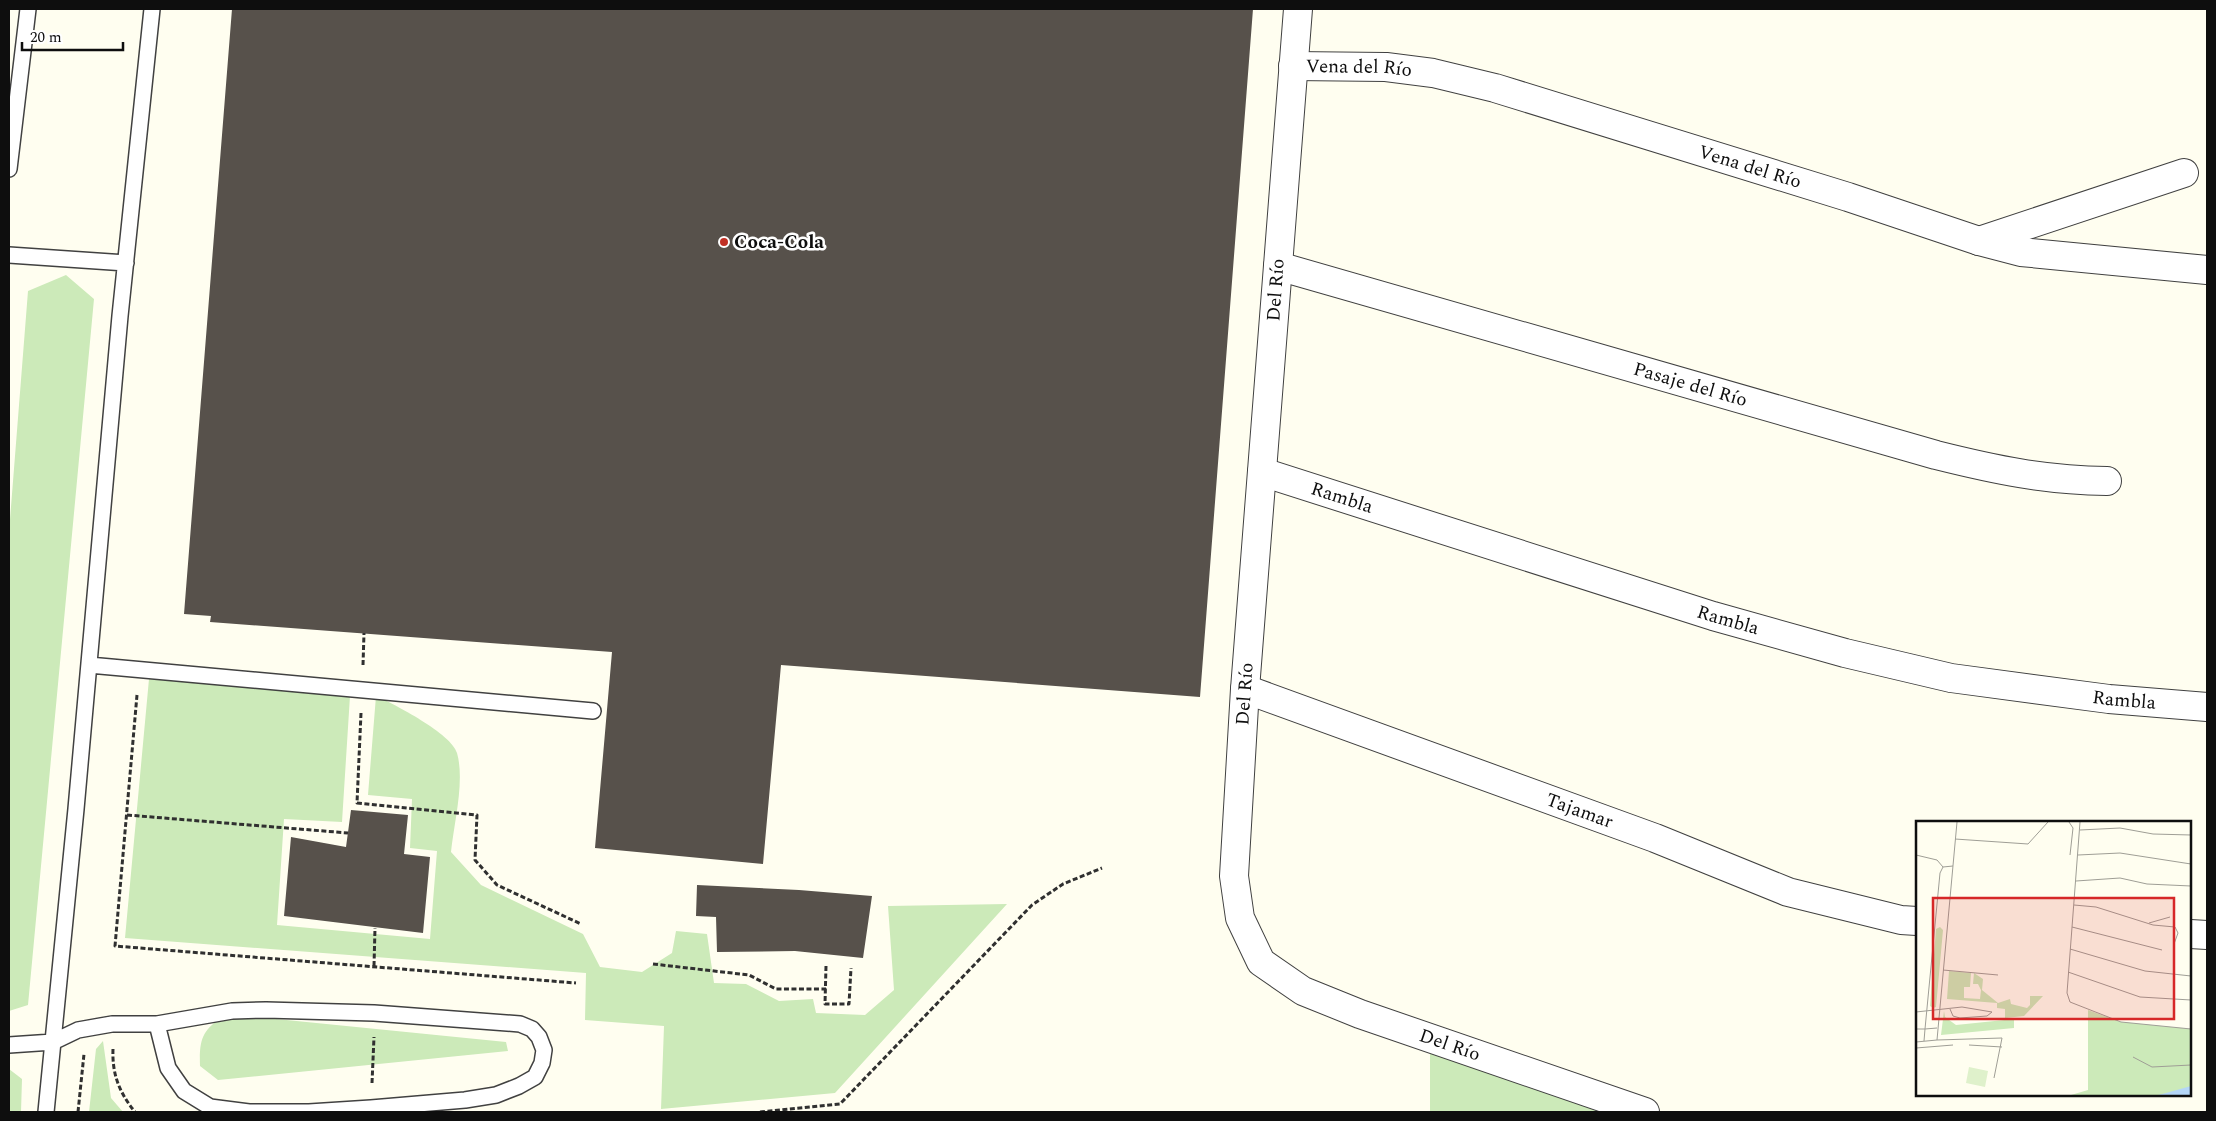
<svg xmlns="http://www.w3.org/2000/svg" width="2216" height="1121" font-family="Spectral,serif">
<rect width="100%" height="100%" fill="#fffef0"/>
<path fill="#cceab9" d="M 66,275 L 94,299 L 28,1005 L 9,1011 L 9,532 L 28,291 Z
M 149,679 L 350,696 L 342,822 L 284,819 L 277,925 L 430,939 L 437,851 L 410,848 L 412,799 L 368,795 L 376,696 C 394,704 452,734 457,753 C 465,781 454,823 451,852 L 481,885 L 583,934 L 600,967 L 642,972 L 672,953 L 676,931 L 707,934 L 714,983 L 746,984 L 779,1001 L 813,999 L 816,1013 L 865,1015 L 894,990 L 888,906 L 1007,904 L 835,1093 L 661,1109 L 664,1026 L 585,1020 L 586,973 L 125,938 Z
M 226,1014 L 506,1042 L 508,1051 L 218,1080 L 200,1066 C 199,1037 203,1030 226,1014 Z
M 1430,1038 L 1645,1112 L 1430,1112 Z
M 103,1041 L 111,1098 L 123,1112 L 89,1112 L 96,1049 Z
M 9,1069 L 22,1079 L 21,1112 L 9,1112 Z"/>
<path fill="#57514b" d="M 232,9 L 1253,9 L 1200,697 L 781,665 L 763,864 L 595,848 L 612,652 L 210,622 L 211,616 L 184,614 Z
M 351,810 L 408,815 L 404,854 L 430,857 L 423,933 L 284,916 L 291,837 L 346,847 Z
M 697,885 L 799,890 L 872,896 L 863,958 L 795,951 L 717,952 L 716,917 L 696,916 Z"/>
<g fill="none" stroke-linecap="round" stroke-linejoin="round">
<defs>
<path id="service" d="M 9,169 L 28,9
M 9,255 L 126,263
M 89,665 L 593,711
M 9,1045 L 53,1042 L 78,1030 L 112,1024 L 157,1024 L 232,1011 L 266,1010 L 374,1013 L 520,1024 L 532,1029 L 539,1037 L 544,1050 L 542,1063 L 535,1077 L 519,1086 L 496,1095 L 465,1100 L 371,1108 L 309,1112 L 249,1112 L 210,1107 L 184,1091 L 168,1068 L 157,1024
M 46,1112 L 76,809 L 120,316 L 152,9"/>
<g id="minor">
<path id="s1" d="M 1298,9 L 1245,689 L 1234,876 L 1240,918 L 1261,962 L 1303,991 L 1360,1014 L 1645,1112"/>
<path id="s2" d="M 1293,66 L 1386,67 L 1433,73 L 1495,88 L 1848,197 L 1979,241 L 2021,252 L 2207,270"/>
<path d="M 1979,241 L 2184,173"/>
<path id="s3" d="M 1278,266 L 1936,455 C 1996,470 2044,480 2107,481"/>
<path id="s4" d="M 1262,472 L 1713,616 L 1845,653 L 1951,678 L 2109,699 L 2207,707"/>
<path id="s5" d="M 1245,689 L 1655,838 L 1788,892 L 1901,920 L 1917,921"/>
<path d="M 2190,934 L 2207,935"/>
</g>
</defs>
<use href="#service" stroke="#414141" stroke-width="18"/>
<use href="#minor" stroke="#414141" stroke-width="30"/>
<path stroke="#303030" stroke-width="3" stroke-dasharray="5 2.5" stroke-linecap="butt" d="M 363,665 L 364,633
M 137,695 L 115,946 L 576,983
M 361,713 L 357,803 L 477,815 L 475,860 L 497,885 L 581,924
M 127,815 L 348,833
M 653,964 L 749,975 L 776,989 L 826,989
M 374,966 L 375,928
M 826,966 L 825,1004 L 849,1004 L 851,968
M 113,1049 C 112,1074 119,1092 135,1112
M 372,1083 L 374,1037
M 78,1112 L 84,1054
M 760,1112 L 840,1104 L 1032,905 L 1063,884 L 1102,868"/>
<use href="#service" stroke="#fff" stroke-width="15"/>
<use href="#minor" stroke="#fff" stroke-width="28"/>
</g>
<circle fill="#c12f24" stroke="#fff" stroke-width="2" cx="724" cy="242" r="5"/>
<g text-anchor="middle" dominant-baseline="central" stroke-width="5" stroke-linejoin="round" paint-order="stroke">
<g font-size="19" fill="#0e0e0e" stroke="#fff">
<text stroke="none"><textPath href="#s2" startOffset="66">Vena del Río</textPath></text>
<text stroke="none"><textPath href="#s2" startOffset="471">Vena del Río</textPath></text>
<text transform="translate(1276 290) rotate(-86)">Del Río</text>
<text stroke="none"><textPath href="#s3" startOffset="429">Pasaje del Río</textPath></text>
<text stroke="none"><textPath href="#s4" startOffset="84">Rambla</textPath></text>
<text stroke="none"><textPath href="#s4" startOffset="489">Rambla</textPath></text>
<text transform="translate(1245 694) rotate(-86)">Del Río</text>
<text stroke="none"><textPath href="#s4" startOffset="894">Rambla</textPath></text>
<text stroke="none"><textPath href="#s5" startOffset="356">Tajamar</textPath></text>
<text stroke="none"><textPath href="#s1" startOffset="1168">Del Río</textPath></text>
</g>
<g font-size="19" font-weight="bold" fill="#0e0e0e" stroke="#fff" text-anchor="start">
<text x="734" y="242">Coca-Cola</text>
</g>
</g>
<g transform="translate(1916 821)">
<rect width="275" height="275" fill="#fffef0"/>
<path d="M 24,106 L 27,109 L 20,186 L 17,187 L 14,185 L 20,108 ZM 33,150 L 55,152 L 54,166 L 48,166 L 48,177 L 64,178 L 65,169 L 62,163 L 57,163 L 58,152 L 67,158 L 66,169 L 82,182 L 94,178 L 95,183 L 111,187 L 114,184 L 114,175 L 127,175 L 108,195 L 89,197 L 89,188 L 81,187 L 81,182 L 31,178 ZM 172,189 L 205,201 L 275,208 L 275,274 L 155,274 L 172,269 ZM 28,190 L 29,196 L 40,204 L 98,198 L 98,207 L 25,214 Z" fill="#cceab9"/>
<path d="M 53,246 L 72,250 L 69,266 L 50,262 Z" fill="#dff1cb"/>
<path d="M 275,265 L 275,274 L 242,274 L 250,272 Z" fill="#b4d6f7"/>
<path fill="none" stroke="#9f9e96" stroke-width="1" d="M 153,1 L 157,7 L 154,34M 164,1 L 151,172 L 154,181 L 205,201 L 275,208M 164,9 L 204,7 L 237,13 L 275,14M 39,18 L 112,23 L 132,1M 0,34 L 21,39 L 27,46M 162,34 L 204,32 L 275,43M 160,60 L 204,57 L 231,63 L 275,65M 158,84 L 180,86 L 237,104 L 259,106 L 262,112 L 258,123M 233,102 L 254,96M 156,106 L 246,129M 154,128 L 229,150 L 275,155M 27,149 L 82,154M 152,151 L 224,176 L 275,179M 0,191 L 46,186 L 76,191 L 71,195 L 44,197 L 37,195 L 34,188M 0,208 L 9,208 L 24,52 L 27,46 L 37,45M 21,219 L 86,217 L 78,257M 8,220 L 9,208 L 21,207M 0,221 L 21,219 L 41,1M 53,224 L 86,226M 0,227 L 37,224M 217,236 L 236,246 L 275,244"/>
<path fill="#d62828" fill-opacity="0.15" stroke="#d62828" stroke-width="2.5" d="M 17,77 L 258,77 L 258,198 L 17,198 Z"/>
<rect width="275" height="275" fill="none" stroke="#0e0e0e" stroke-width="2.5"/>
</g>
<rect width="2216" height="1121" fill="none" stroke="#0e0e0e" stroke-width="20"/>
<path d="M22 42v8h101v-8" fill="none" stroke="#0e0e0e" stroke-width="2.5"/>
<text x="30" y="42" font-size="15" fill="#0e0e0e" stroke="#ffffff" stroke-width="4" paint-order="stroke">20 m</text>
</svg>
